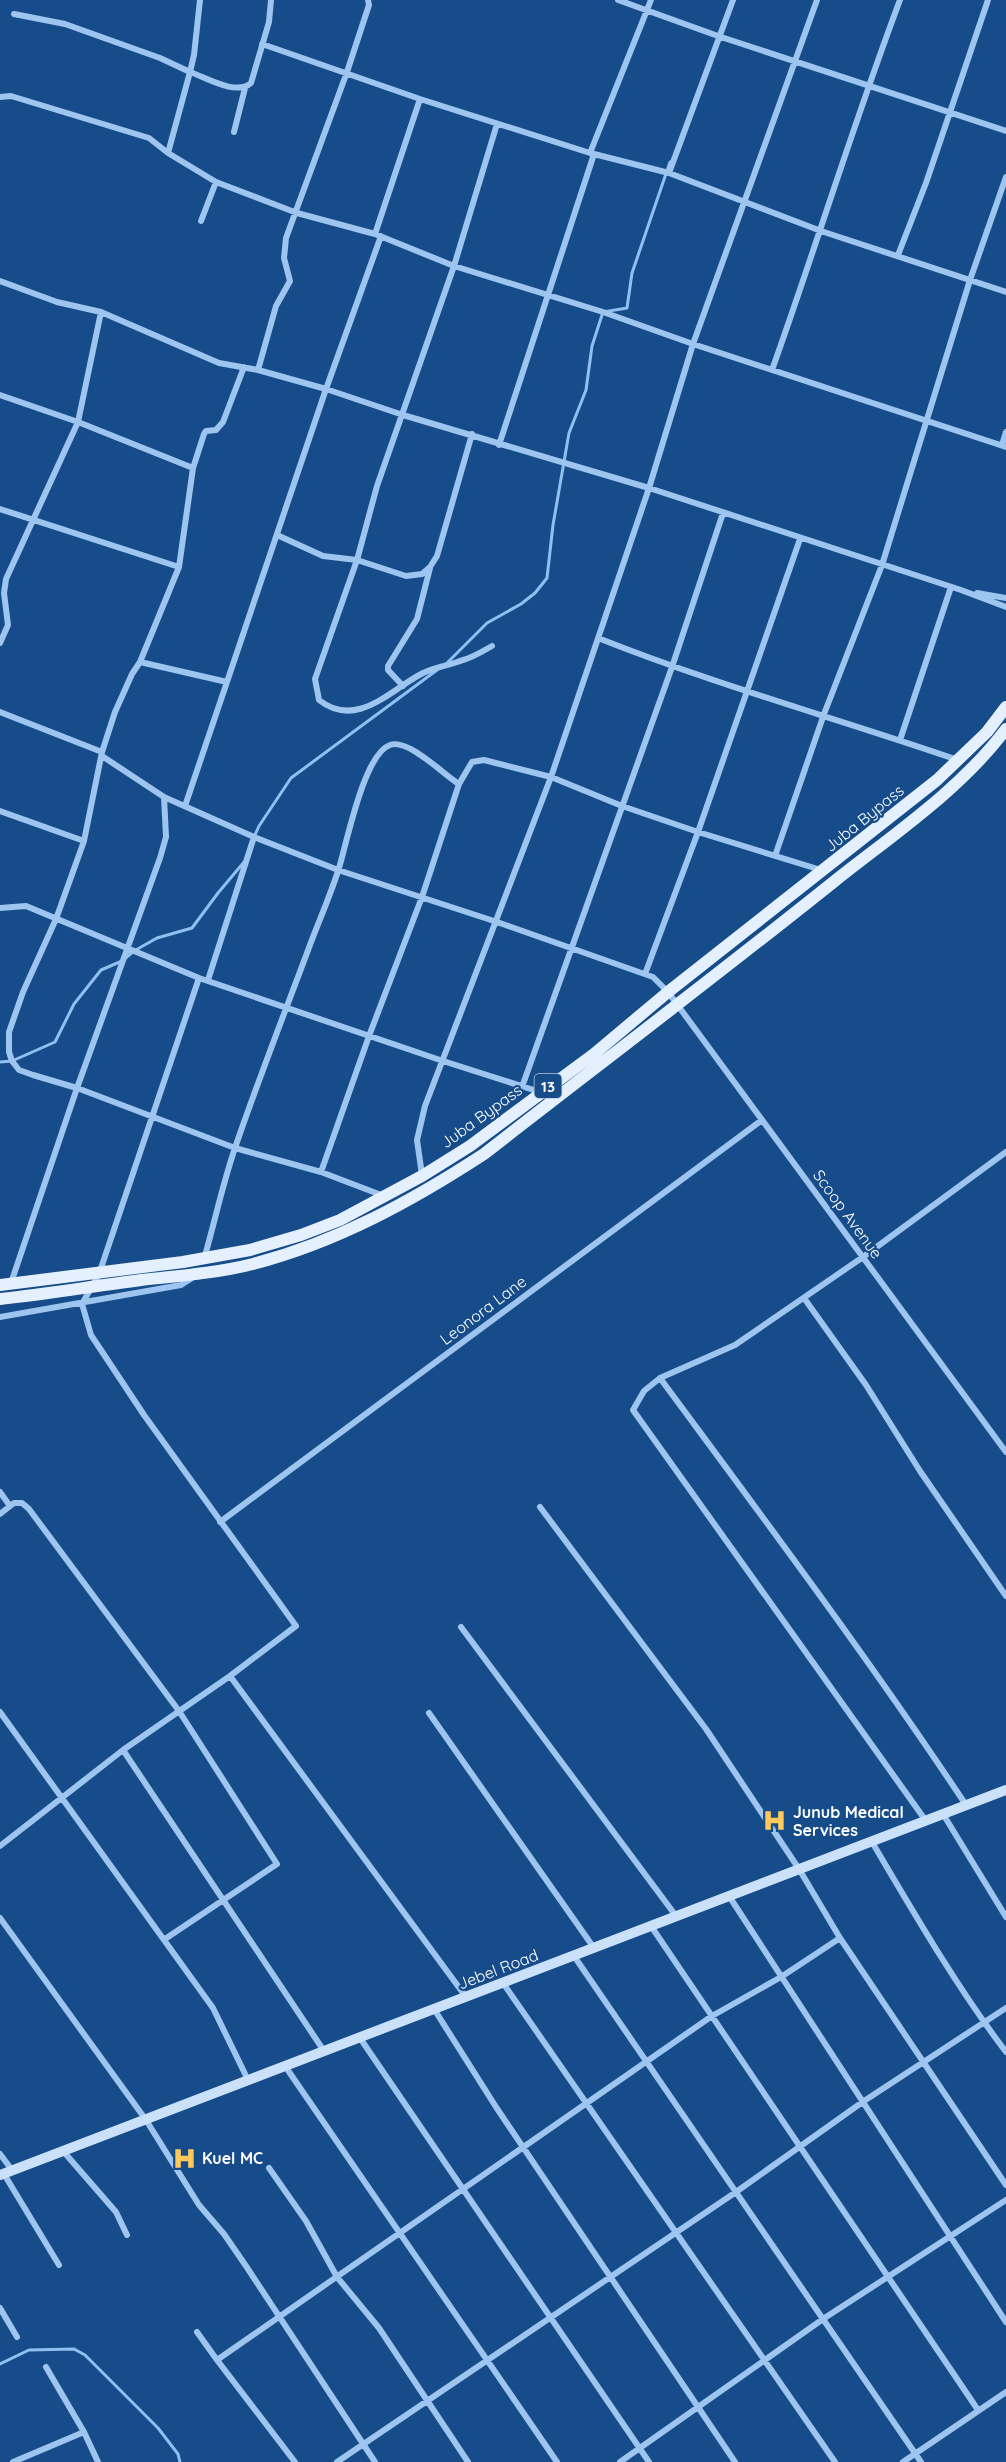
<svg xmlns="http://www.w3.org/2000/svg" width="1006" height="2462" font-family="Quicksand,sans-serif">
<rect width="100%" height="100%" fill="#164c89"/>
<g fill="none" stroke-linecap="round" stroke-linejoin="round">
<path stroke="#8fc0f1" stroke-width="3" d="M 448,662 L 487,623 L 521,604 L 535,593 L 547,578 L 553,525 L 569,433 L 586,390 L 592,346 L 603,312 L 627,308 L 632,273 L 670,162
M 254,837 L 259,826 L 291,778 L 437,670
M 0,1062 L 12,1061 L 55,1042 L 74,1004 L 101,970 L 122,961 L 134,951 L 157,938 L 192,928 L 218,893 L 244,862
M 0,2364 L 29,2350 L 74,2349 L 85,2355 L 158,2428 L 178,2454 L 180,2462"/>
<path stroke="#9dc5ef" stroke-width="6" d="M 200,0 L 194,55 L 190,72 C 207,78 236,96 251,83 L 269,22 L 271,0
M 618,0 L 718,36 L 1006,131
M 262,44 L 420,99 L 590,153 L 669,173 L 821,231 L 1006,292
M 0,97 L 11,96 L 149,138 L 168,153 L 190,72 L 160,58 L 65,24 L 14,14
M 234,132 L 245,88
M 168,153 L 216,182 L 297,213 L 375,234 L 454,266 L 603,312 L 693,344 L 1006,447
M 590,153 L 651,0
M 669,173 L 733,0
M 201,221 L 216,182
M 375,234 L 420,99
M 898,255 L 926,183 L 988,0
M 0,281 L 57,302 L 101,312 L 219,363 L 258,370 L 326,389 L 403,415 L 649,488 L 961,590 L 1006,607
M 244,367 L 223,422 L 216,430 L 206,431 L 204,434 L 193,468 L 179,567 L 140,662 L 132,674 L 115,712 L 102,752 L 84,841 L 56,919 L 23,992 L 9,1032 L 9,1052 L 12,1061 L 19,1070 L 33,1075 L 77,1088 L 235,1148 L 321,1172 L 384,1196
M 258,370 L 276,306 L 290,281 L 284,258 L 286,238 L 347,72 L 369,5 L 368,0
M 772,370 C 816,247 854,122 900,0
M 0,395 L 78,422 L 193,468
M 499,445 L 594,154
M 1002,445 L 1006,432
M 0,509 L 179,567
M 277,535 L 323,556 L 357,560 L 406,576 L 422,574 L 430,567 L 437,556 L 472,434
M 977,593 L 1006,598
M 598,638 C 716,685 839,719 958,760
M 0,643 L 8,625 L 4,593 L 6,579 L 78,422 L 101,312
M 492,646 C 483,651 474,657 463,660 C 450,665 436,667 423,673 C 391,689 357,730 319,700 L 315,679 L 357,560 L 377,486 L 454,266 L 497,124
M 140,662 L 227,682
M 403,686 L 388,670 L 388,666 L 417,619 L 430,568
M 0,712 L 102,752
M 900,740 L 951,587
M 102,756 L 164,797 L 254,837 L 338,870 L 497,922 L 653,977 L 668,992 L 1006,1452
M 185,806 L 326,389 L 381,236
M 0,811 L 84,841
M 775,856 L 824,714 L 882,565 L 970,280 L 1006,177
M 0,908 L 26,906 L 199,978 L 443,1061 L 540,1092
M 645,974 L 698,832 L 800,539
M 208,980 L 254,837
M 522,1087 L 672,667 L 723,513
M 321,1172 L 369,1036 L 422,897 L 459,784 L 472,762 L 484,760 L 551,777 L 622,806 L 698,832 L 821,870
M 422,1175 L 417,1140 L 425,1106 L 551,777 L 649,488 L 693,344 L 817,0
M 204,1259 C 215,1221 223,1182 236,1145 C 258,1081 283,1017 307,953 C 317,925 330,897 339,868 C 347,842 364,754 390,745 C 408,738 444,775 459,784
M 11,1283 L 77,1088 L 160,858 L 166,837 L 164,797
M 804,1298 L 866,1385 L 920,1471 L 1006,1596
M 0,1317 L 181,1285 L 192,1278
M 660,1378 C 764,1519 869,1659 966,1805
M 0,1492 L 10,1506
M 540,1507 L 706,1729 L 799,1869 L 840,1938 L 1006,2185
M 0,1514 L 14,1503 L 22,1503 L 29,1509 L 179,1711 L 277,1864 L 165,1939
M 220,1522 L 762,1120
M 461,1627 L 676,1916
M 230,1676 L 466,1997
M 0,1712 L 213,2008 L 248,2080
M 429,1713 L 594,1948
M 123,1750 L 324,2051
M 943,1814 L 1006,1917
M 926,1821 L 633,1410 L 644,1391 L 660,1378 L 735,1345 L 863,1257 L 1006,1152
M 872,1842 C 914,1913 956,1986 1006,2052
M 0,1846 L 123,1750 L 230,1676 L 296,1626 L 144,1415 L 91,1335 L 82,1304 L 99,1274 L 199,978
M 729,1896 L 1006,2322
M 0,1918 L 146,2120 L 199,2205 L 224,2234 L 246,2266 L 375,2462
M 651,1926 L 978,2410
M 574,1956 L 921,2462
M 503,1983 L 835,2462
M 434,2009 L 496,2107 L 735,2462
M 360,2038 L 649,2462
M 285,2066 L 557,2462
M 63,2151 L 116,2212 L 127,2235
M 0,2154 L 12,2170
M 269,2168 L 306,2221 L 337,2277 L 379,2328 L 468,2462
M 4,2174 L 59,2265
M 0,2308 L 17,2337
M 197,2332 L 217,2360 L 712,2016 L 781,1977 L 840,1938
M 217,2360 L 295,2462
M 46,2367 L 84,2432 L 98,2462
M 13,2462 L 84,2432
M 337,2462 L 736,2192 L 864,2101 L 1006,2008
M 620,2462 L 823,2319 L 1006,2200
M 903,2462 L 1006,2392"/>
<path stroke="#cbe1fa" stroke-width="10" d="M 0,2175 L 1006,1790"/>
<path stroke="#e5f0ff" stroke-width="12" d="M 0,1285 L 183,1262 L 250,1250 L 301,1235 L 340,1220 L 422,1176 L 470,1146 L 594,1054 L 668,992 L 937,780 L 987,732 L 1006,707
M 0,1299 C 47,1294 94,1286 141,1280 C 178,1276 217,1273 253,1264 C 337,1242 412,1201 484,1154 C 601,1063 720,973 836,880 C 894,834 961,789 1006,729"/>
</g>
<defs>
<symbol id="hospital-bare" viewBox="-9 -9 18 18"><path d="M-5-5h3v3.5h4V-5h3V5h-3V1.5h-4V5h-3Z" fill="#ffca5b" stroke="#164c89" stroke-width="2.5" paint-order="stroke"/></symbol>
</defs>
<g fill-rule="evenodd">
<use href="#hospital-bare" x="758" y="1804" width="33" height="33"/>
<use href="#hospital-bare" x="168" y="2142" width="33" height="33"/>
</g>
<g text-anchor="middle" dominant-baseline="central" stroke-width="4.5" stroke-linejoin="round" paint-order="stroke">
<rect fill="#164c89" stroke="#b9c9dc" stroke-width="1.5" x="534.5" y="1074" width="27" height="24" rx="4.5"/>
<g font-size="15" font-weight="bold" fill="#fff">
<text x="548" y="1086">13</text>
</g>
<g font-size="16" fill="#fff" stroke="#164c89">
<text transform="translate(864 818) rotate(-39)">Juba Bypass</text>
<text transform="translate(481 1116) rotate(-36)">Juba Bypass</text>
<text transform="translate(848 1214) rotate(54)">Scoop Avenue</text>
<text transform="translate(483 1310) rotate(-37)">Leonora Lane</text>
<text transform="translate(498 1969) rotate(-21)">Jebel Road</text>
</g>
<g font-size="16" font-weight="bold" fill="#fff" stroke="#164c89" text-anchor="start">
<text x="793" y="1812">Junub Medical<tspan x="793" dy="18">Services</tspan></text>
<text x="202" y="2158">Kuel MC</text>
</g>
</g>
</svg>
